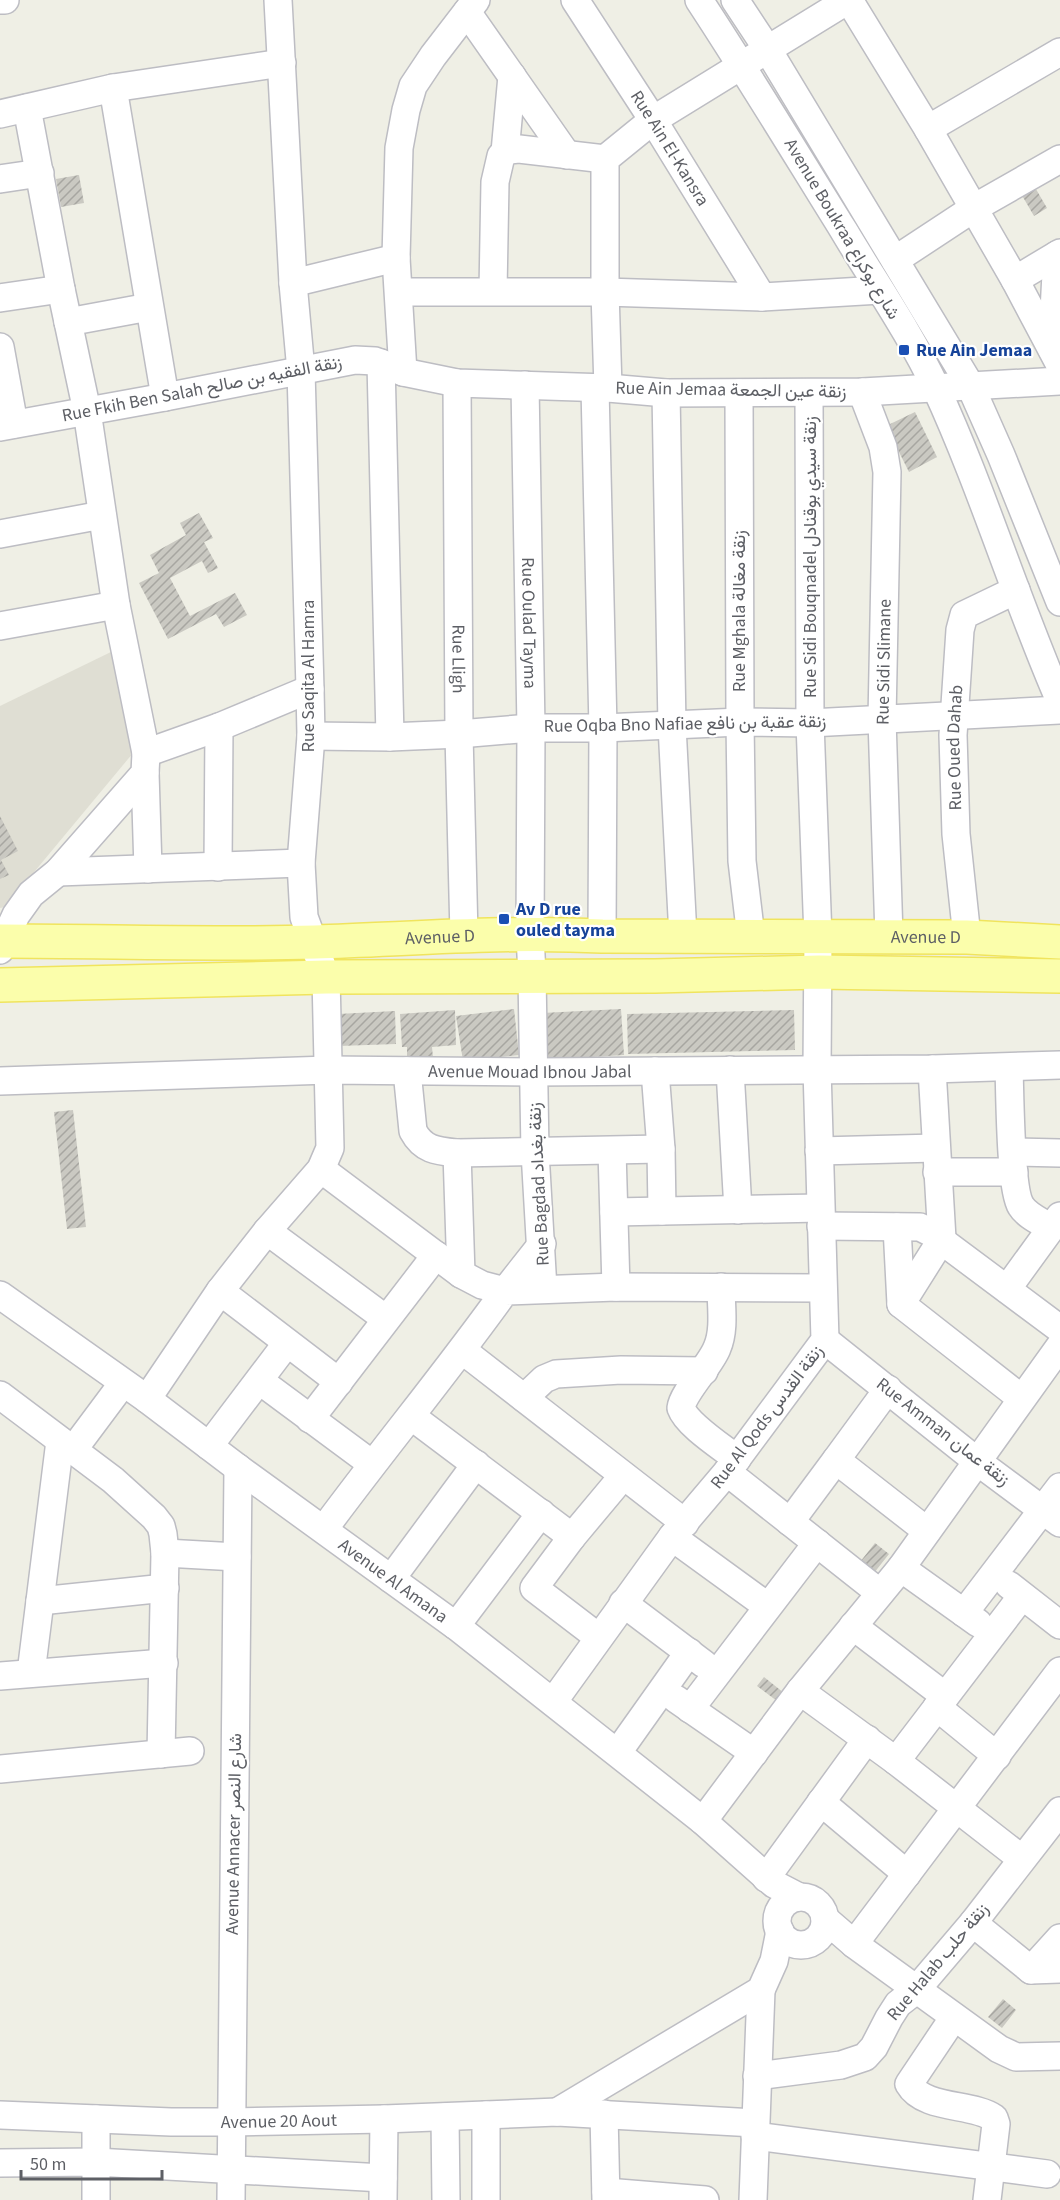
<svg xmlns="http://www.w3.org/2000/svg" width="1060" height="2200" font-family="'Source Sans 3',Vazirmatn,sans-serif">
<defs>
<pattern id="building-hatch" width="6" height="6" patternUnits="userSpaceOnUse" patternTransform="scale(1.5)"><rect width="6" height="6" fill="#cac9c2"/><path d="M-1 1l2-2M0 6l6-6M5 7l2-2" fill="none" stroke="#a7a6a1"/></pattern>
</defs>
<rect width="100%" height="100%" fill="#efefe5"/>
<path fill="#dfded3" d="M 115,650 L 133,753 L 5,907 L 0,908 L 0,706 Z"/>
<path fill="url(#building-hatch)" d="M 79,175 L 84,203 L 61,207 L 56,179 Z
M 1033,184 L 1047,208 L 1034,216 L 1020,192 Z
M 915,412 L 937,457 L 909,472 L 886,426 Z
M 199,513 L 213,538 L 204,542 L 218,568 L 208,573 L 202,561 L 170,578 L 190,616 L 235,593 L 247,615 L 224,627 L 216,614 L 168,639 L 139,583 L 159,573 L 150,555 L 186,535 L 180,523 Z
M 0,816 L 18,851 L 1,860 L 9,875 L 0,879 Z
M 514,1009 L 519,1055 L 463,1061 L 456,1016 Z
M 621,1009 L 624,1055 L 544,1060 L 542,1013 Z
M 455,1010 L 456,1045 L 432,1047 L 433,1058 L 407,1059 L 407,1047 L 402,1047 L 400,1014 Z
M 794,1010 L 795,1050 L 628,1054 L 627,1014 Z
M 395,1011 L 396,1044 L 339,1046 L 338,1014 Z
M 73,1110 L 86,1227 L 67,1229 L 54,1112 Z
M 875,1543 L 889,1554 L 874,1573 L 860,1562 Z
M 764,1677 L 784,1693 L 777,1701 L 757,1686 Z
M 1003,1999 L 1016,2010 L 1002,2028 L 988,2017 Z"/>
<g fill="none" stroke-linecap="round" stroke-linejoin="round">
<defs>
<g id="minor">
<path d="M 0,0 L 5,0"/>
<path id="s1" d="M 575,0 L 653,120 L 762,297"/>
<path d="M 699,0 C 749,76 796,154 844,231 C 875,283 910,333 936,388 C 983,490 1015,598 1060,701"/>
<path d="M 735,0 L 768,50 L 970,385 L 1001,455 L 1060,602"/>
<path d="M 849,0 L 928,129 L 1060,52"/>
<path d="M 467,12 L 567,155"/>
<path d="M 113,88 L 165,397"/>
<path d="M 0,114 L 113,88 L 282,63"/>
<path d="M 928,129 L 1015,280 L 1060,365"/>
<path d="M 505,152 L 512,76"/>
<path d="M 0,179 L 40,173"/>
<path d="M 895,260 L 974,208 L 1060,159"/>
<path d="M 1015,280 L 1060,253"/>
<path d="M 293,283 L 396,258"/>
<path d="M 493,291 L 495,182 L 501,156 L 509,150 L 519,149 L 605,159"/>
<path d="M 399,292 L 605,292 L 762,297 L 880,290"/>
<path d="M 0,298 L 61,289"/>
<path d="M 68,322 L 149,307"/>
<path d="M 0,347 L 14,424"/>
<path d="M 1052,349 L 1057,255"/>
<path d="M 381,363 L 390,737"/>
<path d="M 403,372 L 396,258 L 399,148 L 406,110 L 413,86 L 433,56 L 476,0"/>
<path id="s2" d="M 457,383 L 459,734 L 464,935"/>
<path id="s3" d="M 525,385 L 531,728 L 530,935 L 532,975 L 535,1152 L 543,1289"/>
<path d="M 595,388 L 603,728 L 602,936"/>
<path d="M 608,388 L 605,292 L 605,159 L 653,120 L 848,0"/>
<path d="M 862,392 L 883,447 L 887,472 L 882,719 L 889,936"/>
<path d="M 666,393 L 672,726 L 683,936"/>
<path d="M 739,393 L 740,722 L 742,861 L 751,937"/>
<path d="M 0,427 L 165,397 L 355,360 L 375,361 L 403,372 L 457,383 L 608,388 L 666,393 L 862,392 L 1060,381"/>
<path d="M 0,534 L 102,515"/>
<path d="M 0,626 L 116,605"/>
<path d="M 311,736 L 390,737 L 459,734 L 531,728 L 603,728 L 740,722 L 810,723 L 1060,710"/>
<path d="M 146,753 L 219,727 L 310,689"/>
<path d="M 145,773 L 148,869"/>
<path d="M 218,867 L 219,727"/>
<path d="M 58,872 L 301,863"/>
<path id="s4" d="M 967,937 L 956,834 L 953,735 L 960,630 L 964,615 L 1016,590"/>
<path d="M 0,950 L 16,915 L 31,894 L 58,872 L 145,773 L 146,753 L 116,605 L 87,411 L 61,289 L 27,108"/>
<path d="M 1009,1068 C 1010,1093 1010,1189 1021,1206 C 1027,1216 1042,1222 1051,1228"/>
<path d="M 730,1070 L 738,1210"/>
<path d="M 407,1071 L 413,1131 C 423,1150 437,1151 457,1153 L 661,1149"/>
<path d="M 655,1071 L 661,1149 L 662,1211"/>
<path id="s5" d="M 0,1081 L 328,1070 L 534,1072 L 932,1069 L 1060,1065"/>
<path d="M 612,1151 L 616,1287"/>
<path d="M 819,1151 L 936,1148"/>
<path d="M 1013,1152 L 1060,1153"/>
<path d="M 457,1153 L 461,1274"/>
<path d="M 321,1169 L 461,1274 L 482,1285 L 505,1291 L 542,1244"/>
<path d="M 937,1172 L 1014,1172"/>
<path d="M 614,1212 L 820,1208"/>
<path d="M 821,1226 L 920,1227 L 930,1232 L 1060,1329"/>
<path d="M 897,1227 L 901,1304 L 1021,1398"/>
<path d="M 267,1231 L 386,1319"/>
<path d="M 721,1287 C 721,1306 725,1330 717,1348 C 710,1366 683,1392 681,1408 C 687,1425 722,1447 737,1459"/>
<path d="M 1007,1289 L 1060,1216"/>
<path d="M 220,1291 L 339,1382"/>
<path id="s6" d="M 0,1295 L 147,1399 L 238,1468 L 456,1626 L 703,1821 L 774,1884 L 799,1897"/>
<path d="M 901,1304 L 942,1239 L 932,1069"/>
<path d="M 825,1340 L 978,1462 L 1060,1523"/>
<path d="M 462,1350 L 685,1523"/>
<path d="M 260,1381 L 372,1464"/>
<path d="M 888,1389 L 836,1460 L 927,1531"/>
<path d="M 0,1395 L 113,1480 L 154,1517 L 161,1526 L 163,1534 L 165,1553 L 161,1754"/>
<path d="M 524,1398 L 544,1379 L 556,1374 L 621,1370 L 704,1371"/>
<path d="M 147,1399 L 220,1291 L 267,1231 L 321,1169 L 330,1148 L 326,977 L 304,917 L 301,863 L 311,736 L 310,689 L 301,371 L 293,283 L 278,0"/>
<path d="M 411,1416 L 572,1537 L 534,1588 L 598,1637"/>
<path d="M 310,1419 L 436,1255"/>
<path d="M 209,1446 L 287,1343"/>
<path d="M 73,1450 L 123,1383"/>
<path d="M 727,1472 L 880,1593"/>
<path d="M 790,1522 L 836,1460"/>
<path d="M 324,1529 C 383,1449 447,1372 505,1291 L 616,1287 L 822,1288"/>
<path d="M 572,1537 L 623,1476"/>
<path d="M 672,1537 L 767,1606"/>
<path d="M 165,1553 L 237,1557"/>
<path d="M 901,1568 L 978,1623"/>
<path d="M 391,1579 L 476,1464"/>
<path d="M 1009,1585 L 1060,1625"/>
<path d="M 40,1601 L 165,1588"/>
<path d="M 623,1603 L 704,1664"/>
<path d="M 964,1613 L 1060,1487"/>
<path d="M 456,1626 L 541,1513"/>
<path d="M 853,1626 L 945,1696"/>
<path d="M 31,1673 L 60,1441"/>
<path d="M 0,1676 L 164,1663"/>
<path d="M 800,1691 L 896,1761 L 1022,1859"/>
<path d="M 676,1699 L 754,1753"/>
<path d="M 553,1702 L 672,1537 L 727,1472 L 825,1340 L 817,1069 L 818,937 L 810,723 L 809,393"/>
<path d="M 937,1707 L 997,1756"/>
<path d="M 690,1709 L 817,1543"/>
<path d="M 618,1752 L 689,1652"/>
<path d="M 896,1761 L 1022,1596"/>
<path d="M 0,1769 L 190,1751"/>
<path d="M 821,1802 L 907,1874"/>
<path d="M 703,1821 L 800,1691 L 901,1568 L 1060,1346"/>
<path d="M 766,1878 L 867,1739"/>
<circle cx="801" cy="1921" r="24"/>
<path d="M 825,1919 L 854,1944 L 999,2049 L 1016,2057 L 1060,2056"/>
<path d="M 973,1923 L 1031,1970 L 1060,1969"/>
<path d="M 854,1944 L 1060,1671"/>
<path d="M 1031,1970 L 1060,1938"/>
<path d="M 954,2017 L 909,2084 C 924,2110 973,2103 994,2118 L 996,2124 L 987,2200"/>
<path d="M 757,2076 L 841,2065 L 865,2057 L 874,2047 L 889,2018 L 898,2004 L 916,1990 L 973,1923 L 1060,1811"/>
<path d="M 557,2112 L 761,1990 L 774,1961 L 780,1931"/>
<path d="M 604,2114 L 606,2200"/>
<path id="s7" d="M 0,2115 L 171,2122 L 232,2122 L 384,2119 L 557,2112 L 755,2123"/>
<path d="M 486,2115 L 486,2200"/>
<path d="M 445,2117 L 446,2200"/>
<path d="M 96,2119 L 96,2200"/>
<path d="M 755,2136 L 1047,2174"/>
<path d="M 0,2163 L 96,2162 L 383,2178"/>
<path d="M 606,2192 L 705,2200"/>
<path d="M 231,2200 L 238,1468"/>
<path d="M 383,2200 L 384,2119"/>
<path d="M 753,2200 L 761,1990"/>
</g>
<g id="major">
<path id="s8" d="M 0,941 C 105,941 210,945 315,942 C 411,939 506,931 602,936 L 967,937 L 1060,942"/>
<path d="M 0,985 L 326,977 L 655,976 L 819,972 L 1060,976"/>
</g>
</defs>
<use href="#minor" stroke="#bdbdc3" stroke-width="30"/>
<use href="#major" stroke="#f0e45d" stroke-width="36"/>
<use href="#minor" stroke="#fff" stroke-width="27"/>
<use href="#major" stroke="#fbfeab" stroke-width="33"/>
</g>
<g fill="#1a4fb4" stroke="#fff" stroke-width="2">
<rect x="898" y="344" width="12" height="12" rx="3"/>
<rect x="498" y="913" width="12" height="12" rx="3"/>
</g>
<g text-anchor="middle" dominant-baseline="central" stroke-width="4.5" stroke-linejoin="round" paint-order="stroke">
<g font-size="18" fill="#5d5f65" stroke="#fff">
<text stroke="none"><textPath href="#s1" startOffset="176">Rue Ain El-Kansra</textPath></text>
<text transform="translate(842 229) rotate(59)">Avenue Boukraa شارع بوكراع</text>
<text transform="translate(202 389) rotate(-11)">Rue Fkih Ben Salah زنقة الفقيه بن صالح</text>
<text transform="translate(731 390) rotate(1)">Rue Ain Jemaa زنقة عين الجمعة</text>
<text transform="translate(810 557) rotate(-90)">Rue Sidi Bouqnadel زنقة سيدي بوقنادل</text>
<text transform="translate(739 611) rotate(-90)">Rue Mghala زنقة مغالة</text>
<text stroke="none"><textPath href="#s3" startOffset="238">Rue Oulad Tayma</textPath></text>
<text stroke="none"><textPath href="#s2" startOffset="276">Rue Lligh</textPath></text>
<text transform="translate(884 662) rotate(-89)">Rue Sidi Slimane</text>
<text transform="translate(308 676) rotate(-90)">Rue Saqita Al Hamra</text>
<text transform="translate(685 724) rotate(-1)">Rue Oqba Bno Nafiae زنقة عقبة بن نافع</text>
<text stroke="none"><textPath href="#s4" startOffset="190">Rue Oued Dahab</textPath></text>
<text stroke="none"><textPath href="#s8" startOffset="440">Avenue D</textPath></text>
<text stroke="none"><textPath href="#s8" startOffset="926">Avenue D</textPath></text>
<text stroke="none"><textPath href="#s5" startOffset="530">Avenue Mouad Ibnou Jabal</textPath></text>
<text transform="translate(539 1184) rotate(-93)">Rue Bagdad زنقة بغداد</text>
<text transform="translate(767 1417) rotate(-53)">Rue Al Qods زنقة القدس</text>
<text transform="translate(943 1432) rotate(38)">Rue Amman زنقة عمان</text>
<text stroke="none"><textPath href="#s6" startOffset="486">Avenue Al Amana</textPath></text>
<text transform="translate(234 1834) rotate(-89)">Avenue Annacer شارع النصر</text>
<text transform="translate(938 1962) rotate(-50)">Rue Halab زنقة حلب</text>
<text stroke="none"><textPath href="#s7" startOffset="279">Avenue 20 Aout</textPath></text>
</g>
<g font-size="18" font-weight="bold" fill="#164399" stroke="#fff" text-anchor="start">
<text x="916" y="350">Rue Ain Jemaa</text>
<text x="516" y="909">Av D rue<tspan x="516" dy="21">ouled tayma</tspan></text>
</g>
</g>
<path d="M21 2170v9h141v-9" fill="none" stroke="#5d5f65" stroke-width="3"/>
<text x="30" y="2170" font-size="18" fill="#5d5f65" stroke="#ffffff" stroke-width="4.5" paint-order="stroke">50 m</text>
</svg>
